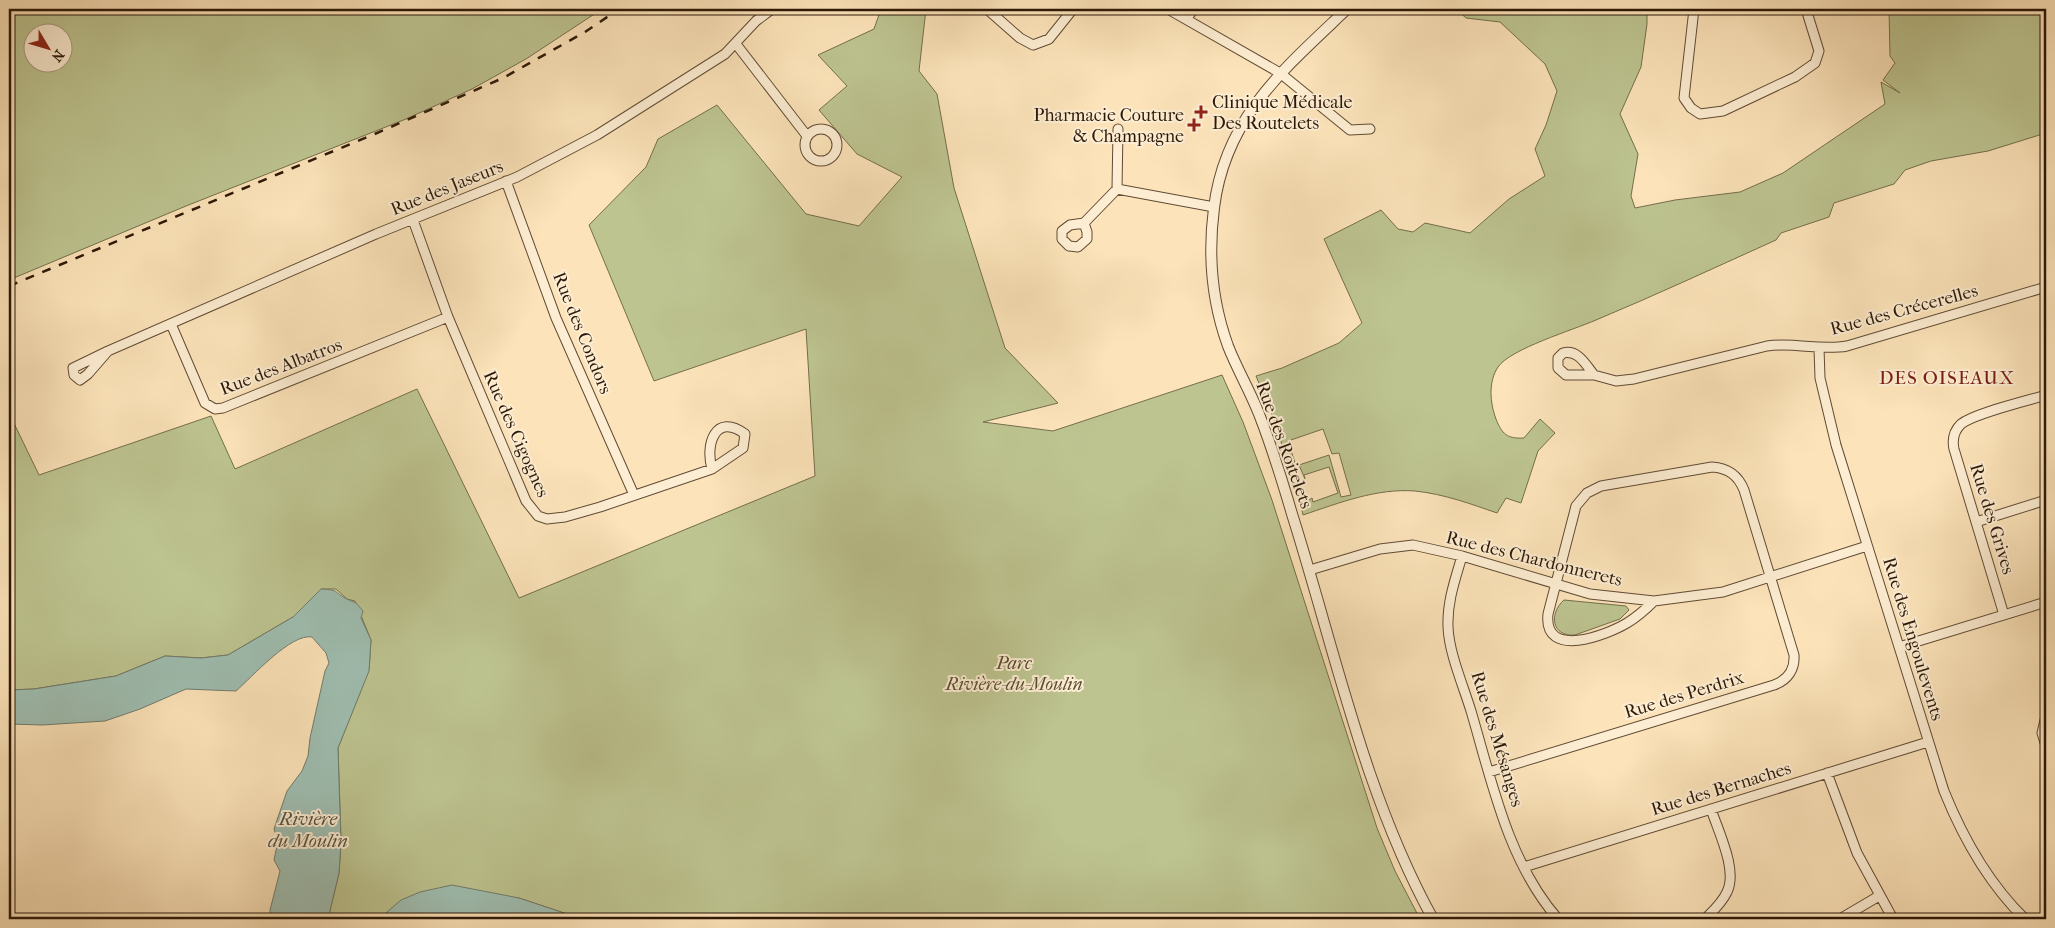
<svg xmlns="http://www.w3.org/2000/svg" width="2055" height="928" font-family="'IM FELL French Canon',serif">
<rect width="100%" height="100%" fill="#fce3b9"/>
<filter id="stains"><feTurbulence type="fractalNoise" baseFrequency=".004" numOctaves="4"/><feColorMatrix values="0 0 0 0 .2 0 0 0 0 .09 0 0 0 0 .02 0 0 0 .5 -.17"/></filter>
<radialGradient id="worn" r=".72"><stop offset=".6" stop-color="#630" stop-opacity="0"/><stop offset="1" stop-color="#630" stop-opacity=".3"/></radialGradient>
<path fill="#bdc490" stroke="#746e4c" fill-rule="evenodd" d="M 9,9 L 602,9 L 526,59 L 472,89 L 406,119 L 186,206 L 9,280 ZM 32,32 L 62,32 L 62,62 L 32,62 Z
M 881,9 L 926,9 L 919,71 L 937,94 L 954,188 L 1005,348 L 1058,403 L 983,422 L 1053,431 L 1222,375 L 1243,422 L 1272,500 L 1377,828 L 1395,871 L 1420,919 L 582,919 L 519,898 L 379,919 L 328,919 L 339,873 L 341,842 L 338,748 L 369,670 L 371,640 L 355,601 L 347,599 L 336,589 L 321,589 L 293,617 L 228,655 L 201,658 L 165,656 L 116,676 L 34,689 L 9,690 L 9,413 L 39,475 L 211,416 L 235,469 L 417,389 L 519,598 L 815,476 L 806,329 L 654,381 L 589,225 L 646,167 L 658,139 L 717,105 L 806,214 L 859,226 L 902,177 L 857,154 L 819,110 L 847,86 L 818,55 L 874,29 Z
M 1456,9 L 1647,9 L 1647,24 L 1641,67 L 1620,114 L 1638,154 L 1631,196 L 1635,208 L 1675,200 L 1740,192 L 1783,173 L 1885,104 L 1881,82 L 1900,93 L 1883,80 L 1895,63 L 1890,56 L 1889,9 L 2046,9 L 2046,133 L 1988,151 L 1931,161 L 1905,170 L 1894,184 L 1834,203 L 1829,217 L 1781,233 L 1776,240 C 1716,267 1656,295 1596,320 C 1573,330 1510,349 1498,367 C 1488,382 1490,403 1496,419 C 1502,434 1507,439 1524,438 L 1540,419 L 1555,433 L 1538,451 L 1521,503 L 1506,498 L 1497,513 C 1471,504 1444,494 1415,491 C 1377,488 1339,503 1303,515 L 1301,506 L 1312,498 L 1313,502 L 1338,493 L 1329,467 L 1304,475 L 1305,479 L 1299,465 L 1329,455 L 1341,497 L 1351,495 L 1339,453 L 1332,454 L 1323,429 L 1288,441 L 1296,466 L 1294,470 L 1290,471 L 1275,422 L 1256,376 L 1282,368 L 1339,343 L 1362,323 L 1324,239 L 1381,210 L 1398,229 L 1413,232 L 1425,223 L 1470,233 L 1509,199 L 1545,176 L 1535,149 L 1546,125 L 1557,91 L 1545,64 L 1500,22 L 1466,18 Z
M 1564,600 L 1626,606 L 1629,610 L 1620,619 L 1575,635 C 1551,637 1549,613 1564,600 Z"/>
<path fill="#9fbeb1" stroke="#717c6d" d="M 321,589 C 341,590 333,592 347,599 C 357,604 354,600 363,611 L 361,618 L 371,640 L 369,671 L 338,748 L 341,842 L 339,873 L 328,919 L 270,919 L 270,910 L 280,871 L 274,860 L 278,841 L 274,829 L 287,791 L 302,771 L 308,756 L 310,738 L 325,671 L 329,663 L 326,653 L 312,637 C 291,633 252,677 236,691 L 186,689 L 140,709 L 105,721 L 42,725 L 9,724 L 9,690 L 34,689 L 116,676 L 165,656 L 201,658 L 228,655 L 293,617 Z
M 452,885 L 519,898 L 582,919 L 379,919 L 401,900 L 420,892 Z"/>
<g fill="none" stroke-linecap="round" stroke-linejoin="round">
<defs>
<path id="minor" d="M 987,9 L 1020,38 L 1033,45 L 1049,39 L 1073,9
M 1168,9 L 1280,73 L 1350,130 L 1370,129
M 1694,9 L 1684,98 L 1691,108 L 1700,114 L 1723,111 L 1795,77 L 1815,63 L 1819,51 L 1806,9
M 1186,19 L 1194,9
M 736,44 L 807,136
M805 145a16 16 0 1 1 32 0a16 16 0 1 1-32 0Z
M 506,181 L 556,318 L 634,495
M 1117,189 L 1214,207
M 413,220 L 448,317 L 526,501 L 538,516 L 547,519 L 565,517 L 600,507 L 712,469 L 743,448 L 745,434 C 715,412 705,445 712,469
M 1084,223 L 1087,232 L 1087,239 L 1078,247 L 1069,246 L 1062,239 L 1062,231 L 1070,225 L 1084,223 L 1117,189 L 1118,129
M 171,324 L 205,403 L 215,409 L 223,408 L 448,317
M 1819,348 L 1820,378 L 1836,445 L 1944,791 C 1963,838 1989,884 2025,919
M 108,351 L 88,374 L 80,380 L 74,375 L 73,368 L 108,351 L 376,234 L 517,177 L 597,135 L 725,54 L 756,21 L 772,9
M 1594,375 C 1586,365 1578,349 1563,353 L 1558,358 L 1558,368 L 1566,375 L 1594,375 L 1616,381 L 1634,379 L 1767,346 C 1794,342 1820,351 1847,346 L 2046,287
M 1976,522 L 2046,500
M 1462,556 C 1455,580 1447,602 1448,627 C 1449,653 1463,685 1471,711 C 1492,782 1508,862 1558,919
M 1310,570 L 1380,549 L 1413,545 L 1462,556 L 1590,594 L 1654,601 L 1723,592 L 1867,546
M 2004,615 L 1954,449 C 1952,440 1954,431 1961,424 C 1975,413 2027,401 2046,395
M 1899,647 L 2046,602
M 2046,716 L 2042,733 L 2046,746
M 1489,772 L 1774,685 C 1788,680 1795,669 1794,655 L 1744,490 C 1738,475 1728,468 1712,467 L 1601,486 L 1587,493 L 1576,506 L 1548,614 C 1543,660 1607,635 1627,623 C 1637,617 1646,609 1654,601
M 1827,773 L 1857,853 L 1893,919
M 1524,867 L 1928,742
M 1705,919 C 1713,911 1722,903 1727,892 C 1738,870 1718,831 1711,809
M 1840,919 L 1879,896"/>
<path id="tertiary" d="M 1347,9 C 1285,68 1225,117 1214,208 C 1208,254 1212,302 1228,346 C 1237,369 1250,391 1259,414 C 1272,447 1282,480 1292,514 C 1335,650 1364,794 1433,919"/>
</defs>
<use href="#minor" stroke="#604b34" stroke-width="11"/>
<use href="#tertiary" stroke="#604b34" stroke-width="12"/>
<use href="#minor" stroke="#fdedd2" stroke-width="9"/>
<use href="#tertiary" stroke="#fdedd2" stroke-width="10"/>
<path stroke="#2c1808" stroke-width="2.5" stroke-dasharray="9 9" stroke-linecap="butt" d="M 9,286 L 377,133 L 503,78 L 585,32 L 619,9"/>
</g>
<g fill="#8f2418" stroke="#fdedd2" stroke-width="2">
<path d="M1198.5 104.5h5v5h5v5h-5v5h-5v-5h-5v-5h5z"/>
<path d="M1191.5 117.5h5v5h5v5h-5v5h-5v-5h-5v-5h5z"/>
</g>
<g text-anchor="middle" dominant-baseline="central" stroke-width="4" stroke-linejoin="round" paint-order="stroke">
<g font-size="18" fill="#2c1808" stroke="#fdedd2" text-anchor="start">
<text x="1212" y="102">Clinique Médicale<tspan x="1212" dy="21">Des Routelets</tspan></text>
<text x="1184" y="115" text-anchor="end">Pharmacie Couture<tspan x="1184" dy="21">&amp; Champagne</tspan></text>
</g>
<g font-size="18" fill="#2c1808" stroke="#fdedd2">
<text transform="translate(447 188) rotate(-22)">Rue des Jaseurs</text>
<text transform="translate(1904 310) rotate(-15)">Rue des Crécerelles</text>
<text transform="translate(582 333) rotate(68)">Rue des Condors</text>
<text transform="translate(281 367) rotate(-21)">Rue des Albatros</text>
<text transform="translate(516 434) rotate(66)">Rue des Cigognes</text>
<text transform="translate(1284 445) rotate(70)">Rue des Roitelets</text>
<text transform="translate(1992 519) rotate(73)">Rue des Grives</text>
<text transform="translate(1534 559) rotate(14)">Rue des Chardonnerets</text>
<text transform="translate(1913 639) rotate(73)">Rue des Engoulevents</text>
<text transform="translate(1684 695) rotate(-17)">Rue des Perdrix</text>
<text transform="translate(1497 739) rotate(73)">Rue des Mésanges</text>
<text transform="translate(1721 789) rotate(-17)">Rue des Bernaches</text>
</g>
<g font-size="18" font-style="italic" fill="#584c31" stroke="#fdedd2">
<text x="1014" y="663">Parc<tspan x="1014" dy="21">Rivière-du-Moulin</tspan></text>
</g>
<g font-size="19" letter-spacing="1" fill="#7a1f14" stroke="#fdedd2">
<text x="1947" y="378">DES OISEAUX</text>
</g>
<g font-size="19" font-style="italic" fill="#545243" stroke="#fdedd2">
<text x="308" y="819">Rivière<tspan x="308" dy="22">du Moulin</tspan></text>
</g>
</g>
<rect width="2055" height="928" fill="none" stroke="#fce3b9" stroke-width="30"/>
<rect x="10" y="10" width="2035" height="908" fill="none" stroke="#2c1808" stroke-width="2.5"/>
<rect x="15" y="15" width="2025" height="898" fill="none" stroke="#2c1808"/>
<g transform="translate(48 48) rotate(128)"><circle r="24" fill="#fdedd2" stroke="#a99881"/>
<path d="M0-4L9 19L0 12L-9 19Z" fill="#8f2418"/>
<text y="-8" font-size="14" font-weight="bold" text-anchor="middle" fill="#2c1808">N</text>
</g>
<rect width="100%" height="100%" filter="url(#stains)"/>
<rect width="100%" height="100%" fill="url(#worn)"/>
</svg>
